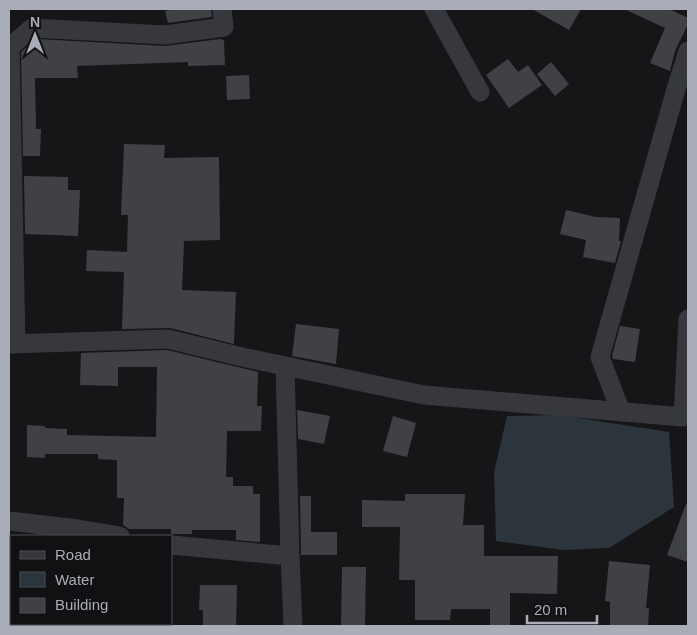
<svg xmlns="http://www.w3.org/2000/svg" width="697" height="635" font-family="Arial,sans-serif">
<rect width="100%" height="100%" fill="#161618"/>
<path fill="#2c353c" d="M 559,415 L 669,432 L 674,507 L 609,548 L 563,550 L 496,541 L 494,472 L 507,416 Z
M 11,599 L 11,624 L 131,624 L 133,626 L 9,626 Z"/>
<path fill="#404145" d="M 176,9 L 211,9 L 212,17 L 168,23 L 165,11 Z
M 532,9 L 581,9 L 569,30 Z
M 624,9 L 669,9 L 688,18 L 688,24 L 675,51 L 670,71 L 650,63 L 665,28 Z
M 36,39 L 165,46 L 220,39 L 224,40 L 225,65 L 188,66 L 188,62 L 77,66 L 78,78 L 35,78 L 36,129 L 41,129 L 40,156 L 23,156 L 21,52 Z
M 508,59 L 518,72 L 528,65 L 542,85 L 509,108 L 486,75 Z
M 551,62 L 569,84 L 555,96 L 537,74 Z
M 249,75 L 250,99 L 227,100 L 226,76 Z
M 124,144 L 165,145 L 164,158 L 219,157 L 220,240 L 184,241 L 182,290 L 236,292 L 234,344 L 170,328 L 122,329 L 124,272 L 86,271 L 87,250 L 127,252 L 128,215 L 121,215 Z
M 24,176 L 68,177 L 68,190 L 80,190 L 78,236 L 25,234 Z
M 566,210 L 596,217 L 620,218 L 619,241 L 621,241 L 615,263 L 583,257 L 586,240 L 560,234 Z
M 296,324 L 339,329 L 336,364 L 292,356 Z
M 620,326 L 640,329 L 635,362 L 613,359 L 612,356 Z
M 167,350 L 258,372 L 257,406 L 262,406 L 261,431 L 227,431 L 226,477 L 233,477 L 233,486 L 253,486 L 253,494 L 260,494 L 260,542 L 236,540 L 236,530 L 192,530 L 192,534 L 171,534 L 171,529 L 129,529 L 123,525 L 124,498 L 117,498 L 117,460 L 98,459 L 98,454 L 45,454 L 45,458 L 27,457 L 27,425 L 45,426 L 45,428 L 67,429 L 67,435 L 156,437 L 157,367 L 118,367 L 118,386 L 80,385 L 81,353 Z
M 297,410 L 330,416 L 324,444 L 298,439 Z
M 393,416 L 416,423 L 407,457 L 383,451 Z
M 405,494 L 465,494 L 463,525 L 484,525 L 484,556 L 558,556 L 557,594 L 510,593 L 510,626 L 490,626 L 490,609 L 451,609 L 450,620 L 415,620 L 415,580 L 399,580 L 400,527 L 362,527 L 362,500 L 405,501 Z
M 300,496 L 311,496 L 311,532 L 337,532 L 337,555 L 301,555 Z
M 686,504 L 688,504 L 688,562 L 667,555 Z
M 609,561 L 650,565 L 646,608 L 649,608 L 648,626 L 610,626 L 610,602 L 605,601 Z
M 342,567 L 366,567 L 365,626 L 341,626 Z
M 200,585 L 237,585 L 236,626 L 203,626 L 203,610 L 199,610 Z"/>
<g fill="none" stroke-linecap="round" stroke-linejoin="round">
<path stroke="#37383d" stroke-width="19" d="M 434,9 L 480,92
M 9,344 L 168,339 L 242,357 L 424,395 L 683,417 L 688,319
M 16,344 L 10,47 L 32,28 L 165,35 L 224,27 L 222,9
M 285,366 L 290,556
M 621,412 L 600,357 L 676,89 L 688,51
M 9,521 L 78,529 L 120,536
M 171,545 L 290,556 L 293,626"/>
</g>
<rect width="697" height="635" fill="none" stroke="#a8adb8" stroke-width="20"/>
<rect x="10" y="535" width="162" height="90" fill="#111113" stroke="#4d4f55"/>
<rect x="20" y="551" width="25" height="8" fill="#37383d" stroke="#4d4f55"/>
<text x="55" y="560" font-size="15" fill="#a8adb8">Road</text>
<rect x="20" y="572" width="25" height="15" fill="#2c353c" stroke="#4d4f55"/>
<text x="55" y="585" font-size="15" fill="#a8adb8">Water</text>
<rect x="20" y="598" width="25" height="15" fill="#404145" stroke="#4d4f55"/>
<text x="55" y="610" font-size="15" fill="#a8adb8">Building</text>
<g transform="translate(35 35)" stroke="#111113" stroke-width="4" paint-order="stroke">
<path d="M0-4L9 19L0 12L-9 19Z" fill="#a8adb8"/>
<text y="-8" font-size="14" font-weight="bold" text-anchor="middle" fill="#a8adb8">N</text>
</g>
<path d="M527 615v8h70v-8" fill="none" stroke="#a8adb8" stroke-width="2.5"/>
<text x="534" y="615" font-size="15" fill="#a8adb8" stroke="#111113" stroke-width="4" paint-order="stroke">20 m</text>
</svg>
